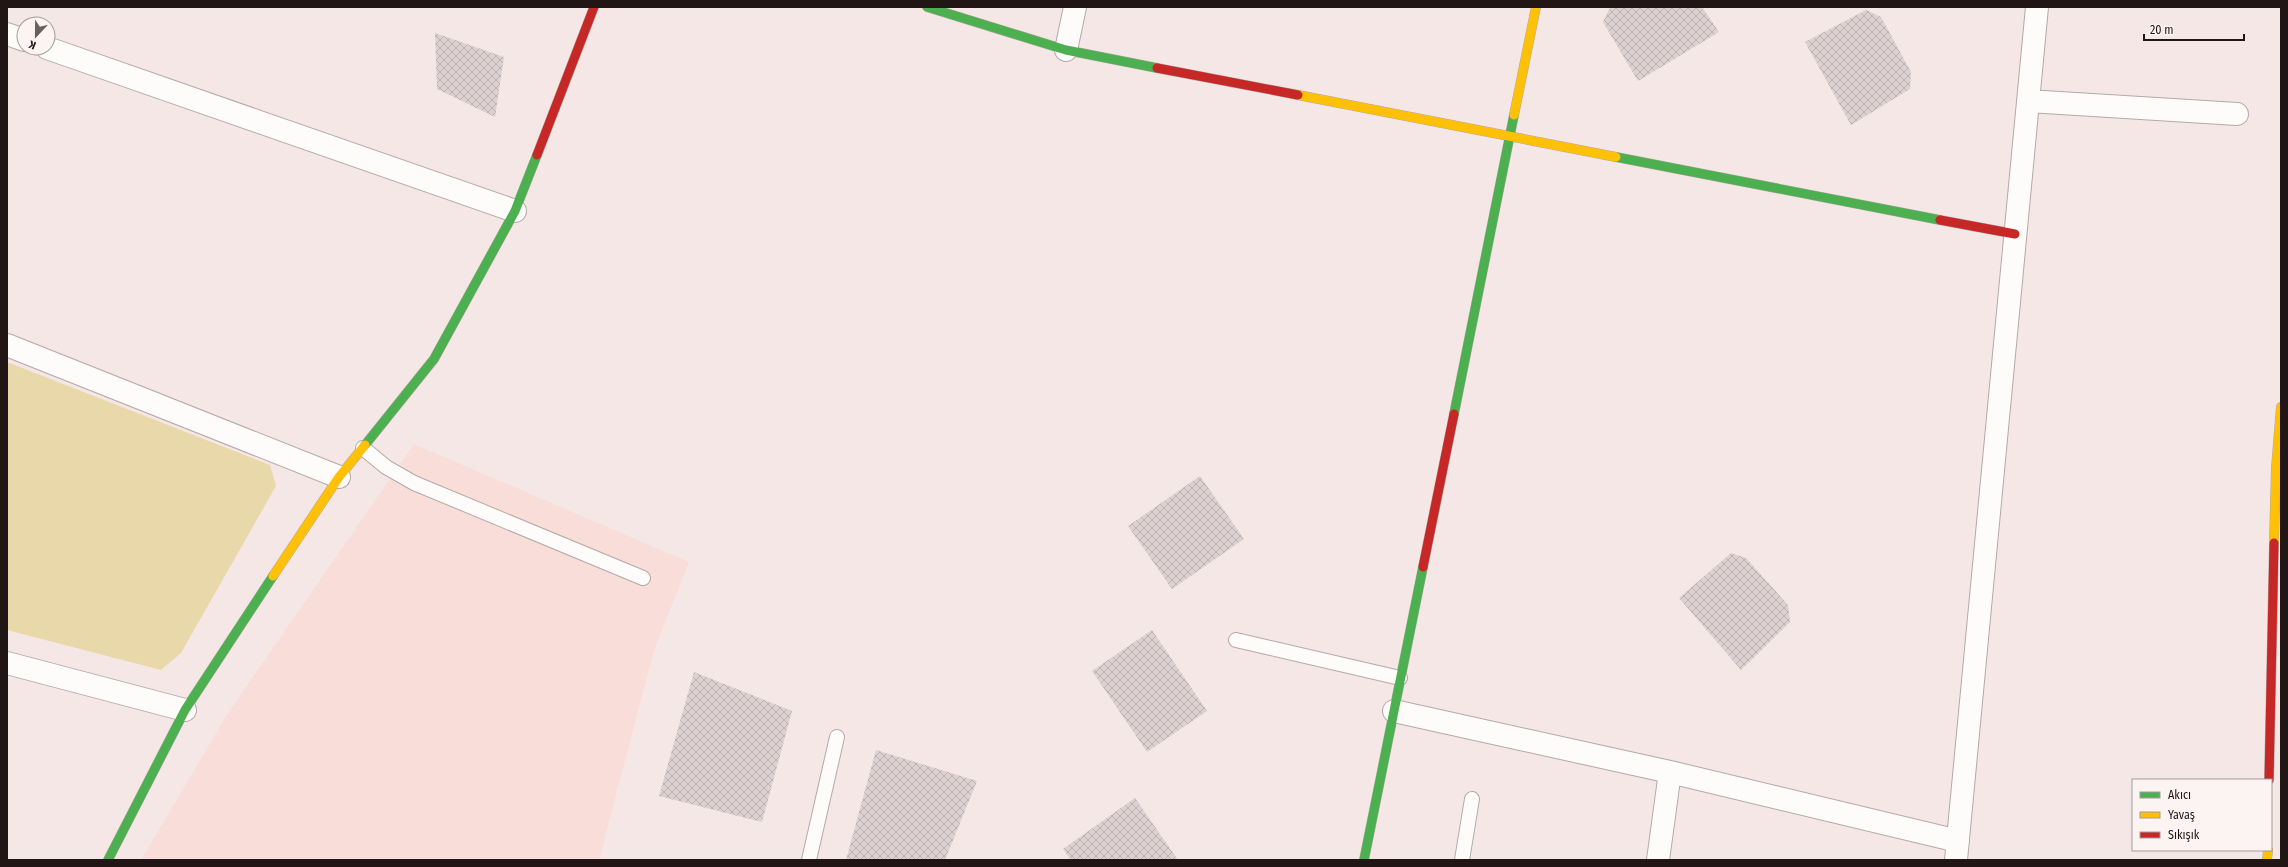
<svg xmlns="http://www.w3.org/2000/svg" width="2288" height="867" font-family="'Fira Sans Condensed',sans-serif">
<defs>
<pattern id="building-cross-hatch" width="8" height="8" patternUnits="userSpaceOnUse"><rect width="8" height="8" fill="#dcd0d1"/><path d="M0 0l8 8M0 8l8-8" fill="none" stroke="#bcb2b3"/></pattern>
</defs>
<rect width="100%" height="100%" fill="#f5e7e5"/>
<path fill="#f9ddd8" d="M 414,444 L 689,562 L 654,650 L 599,860 L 141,860 L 228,713 Z"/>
<path fill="#e9d8a9" d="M 7,362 L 270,465 L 276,486 L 181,653 L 161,670 L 7,630 Z"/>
<path fill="url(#building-cross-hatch)" d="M 1610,7 L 1702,7 L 1719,32 L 1638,81 L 1603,22 Z
M 1866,10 L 1881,17 L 1911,72 L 1910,89 L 1851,125 L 1805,42 Z
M 435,33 L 504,57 L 495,117 L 437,89 Z
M 1200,476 L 1244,539 L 1172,589 L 1128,526 Z
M 1731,553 L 1746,558 L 1788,605 L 1790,622 L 1741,670 L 1679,598 Z
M 1152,630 L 1207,711 L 1147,752 L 1092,671 Z
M 694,672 L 792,711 L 762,822 L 659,796 Z
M 876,750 L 977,781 L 945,860 L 846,860 Z
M 1135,798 L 1178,860 L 1071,860 L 1063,849 Z"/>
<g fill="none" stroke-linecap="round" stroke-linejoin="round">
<defs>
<path id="lane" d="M 363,448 L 386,467 L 414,483 L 643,578
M 1236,640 L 1400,678
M 809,860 L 837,737
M 1462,860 L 1472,799"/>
<path id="street" d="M 7,34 L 24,40
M 47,48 L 515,211
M 1066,50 L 1075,7
M 2028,101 L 2237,114
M 7,345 L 339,477
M 7,663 L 185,710
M 1394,711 L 1670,772 L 1958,841
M 1658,860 L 1670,772
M 1956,860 L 2037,7"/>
<path id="fast" d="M 927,7 L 1066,50 L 1157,68
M 1616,157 L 1940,220
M 1454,414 L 1514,115
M 365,445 L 434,359 L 515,211 L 537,155
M 108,860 L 185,710 L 273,576
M 1364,860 L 1423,567"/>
<path id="slow" d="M 1298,95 L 1616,157
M 1514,115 L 1536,7
M 2274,543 L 2276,468 L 2281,407
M 273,576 L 339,477 L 365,445
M 2267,860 L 2268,850"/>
<path id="jam" d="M 1157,68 L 1298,95
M 537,155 L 594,7
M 1940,220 L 2015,234
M 1423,567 L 1454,414
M 2269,780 L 2274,543"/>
</defs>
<use href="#lane" stroke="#b5a9a7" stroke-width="16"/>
<use href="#street" stroke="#b5a9a7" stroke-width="24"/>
<use href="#fast" stroke="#b5a9a7" stroke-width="10"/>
<use href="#slow" stroke="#b5a9a7" stroke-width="10"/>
<use href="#jam" stroke="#b5a9a7" stroke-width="10"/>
<use href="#lane" stroke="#fefbfb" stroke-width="14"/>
<use href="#street" stroke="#fefbfb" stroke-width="22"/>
<use href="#fast" stroke="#4caf50" stroke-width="9"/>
<use href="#slow" stroke="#ffc107" stroke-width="9"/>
<use href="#jam" stroke="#c62828" stroke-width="9"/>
</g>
<rect width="2288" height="867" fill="none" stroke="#211615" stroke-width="16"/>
<rect x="2132" y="779" width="140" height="72" fill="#fbf4f3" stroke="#a49b9a"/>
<rect x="2140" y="792" width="20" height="6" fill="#4caf50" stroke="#a49b9a"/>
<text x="2168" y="799" font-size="12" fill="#211615">Akıcı</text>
<rect x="2140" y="812" width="20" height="6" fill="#ffc107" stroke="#a49b9a"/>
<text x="2168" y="819" font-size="12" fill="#211615">Yavaş</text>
<rect x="2140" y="832" width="20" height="6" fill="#c62828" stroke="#a49b9a"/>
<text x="2168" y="839" font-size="12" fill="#211615">Sıkışık</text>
<g transform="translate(36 36) rotate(202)"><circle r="19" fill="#fbf4f3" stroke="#a49b9a"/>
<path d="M0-3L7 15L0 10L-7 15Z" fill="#6b5f5e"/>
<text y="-6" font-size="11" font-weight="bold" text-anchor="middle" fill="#211615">K</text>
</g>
<path d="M2144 34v6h100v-6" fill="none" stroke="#211615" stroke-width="2"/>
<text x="2150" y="34" font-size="12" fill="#211615" stroke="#fbf4f3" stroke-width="3" paint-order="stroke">20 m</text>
</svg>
